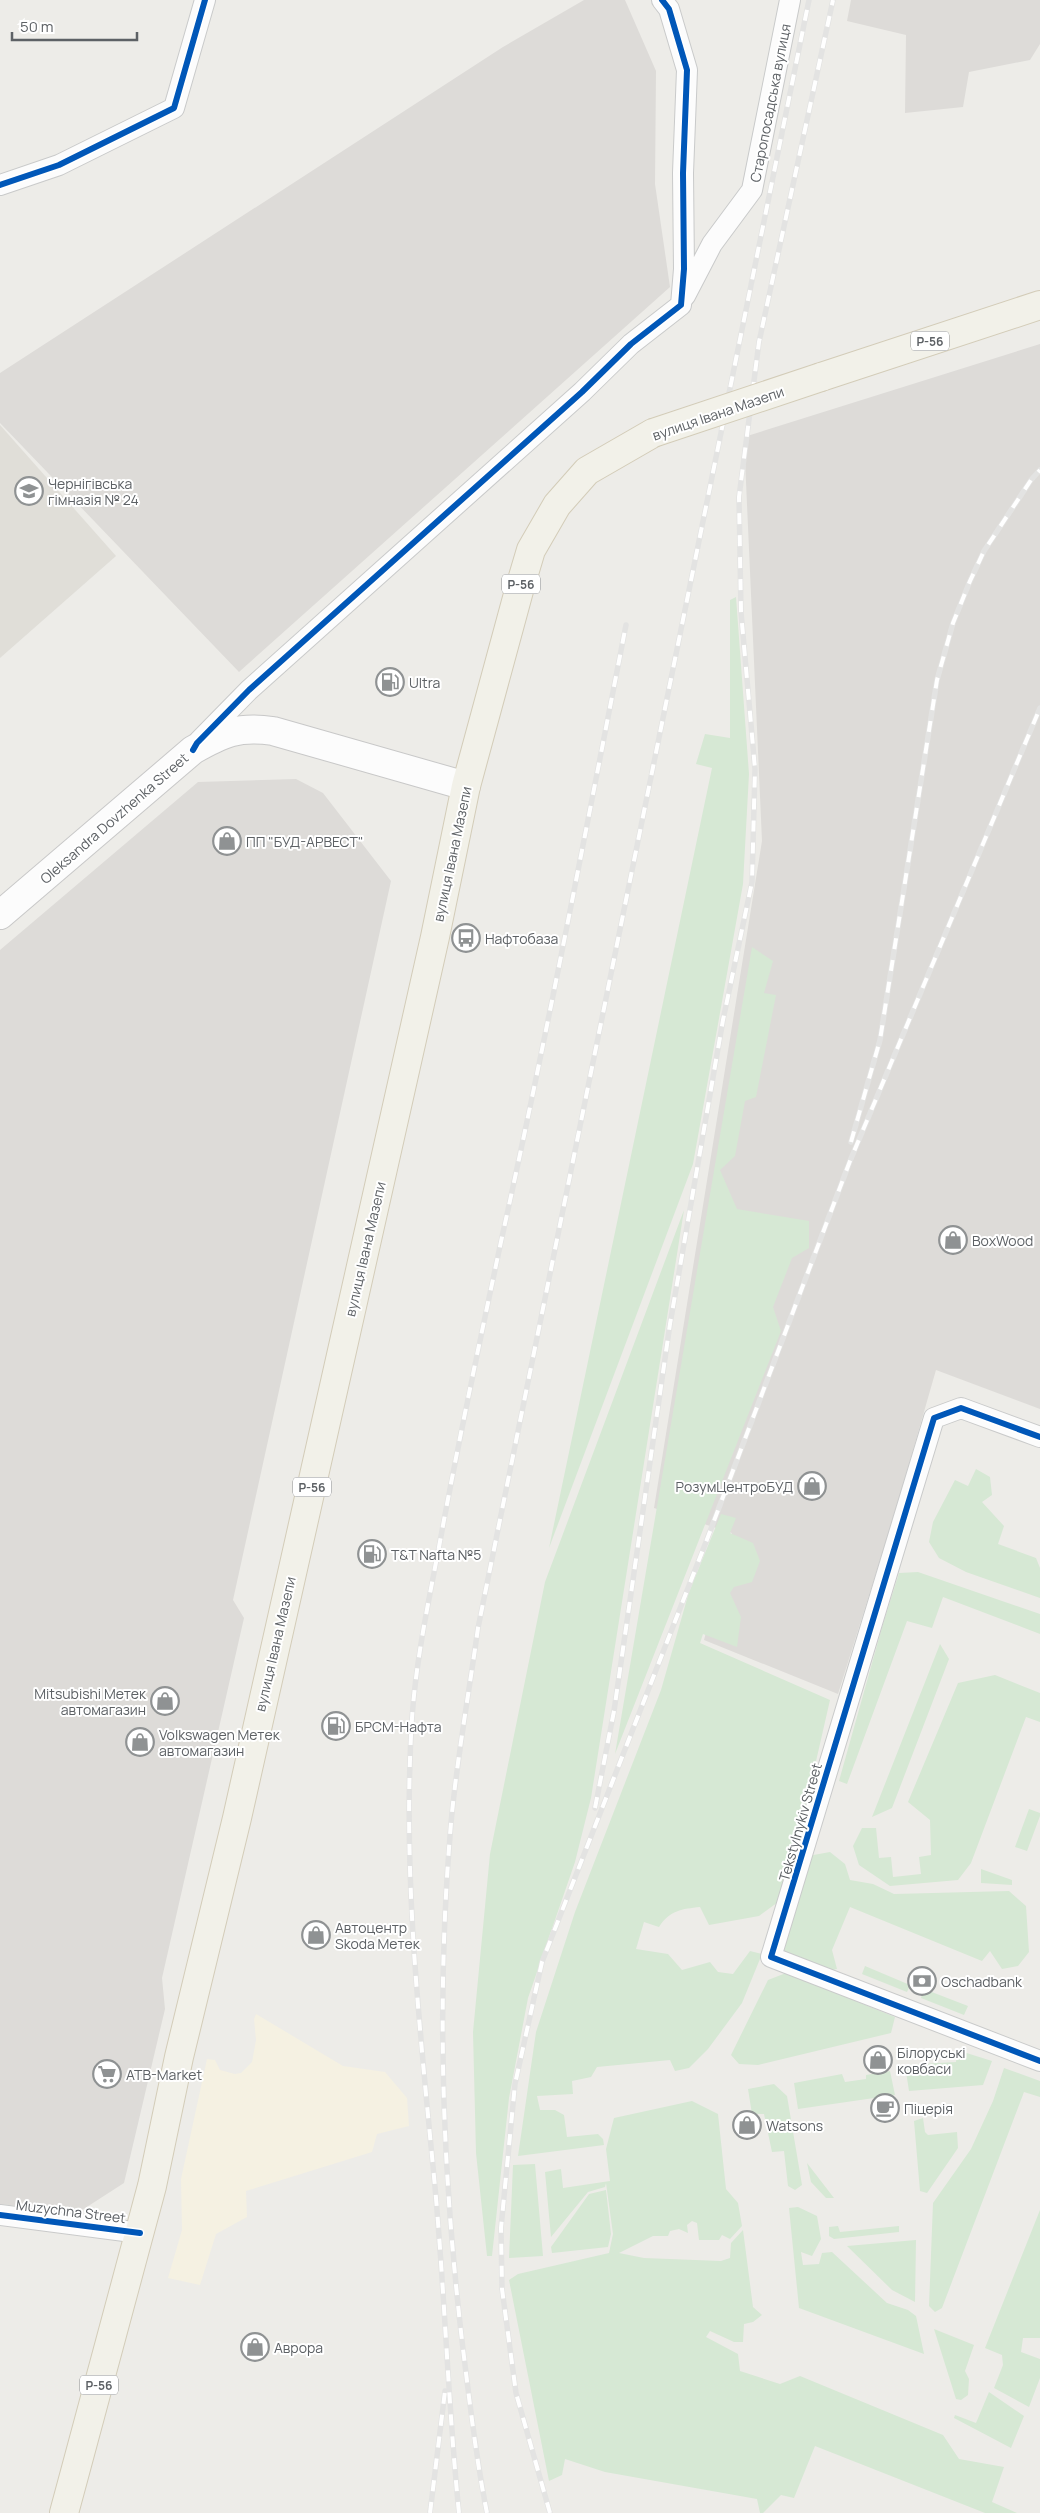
<svg xmlns="http://www.w3.org/2000/svg" width="1040" height="2513" font-family="Manrope,sans-serif">
<rect width="100%" height="100%" fill="#edece8"/>
<path fill="#f5f1e2" d="M 256,2014 L 343,2066 L 385,2072 L 407,2098 L 409,2126 L 377,2134 L 372,2152 L 246,2191 L 247,2217 L 216,2234 L 200,2285 L 168,2278 L 182,2230 L 181,2179 L 207,2059 L 215,2060 L 220,2070 L 235,2074 L 241,2073 L 252,2062 L 256,2040 L 254,2019 Z"/>
<path fill="#dddbd8" d="M 584,0 L 625,0 L 656,71 L 655,184 L 670,287 L 239,672 L 0,423 L 0,373 L 503,47 Z
M 851,0 L 1040,0 L 1040,44 L 1030,60 L 969,72 L 963,107 L 905,113 L 906,35 L 847,21 Z
M 1040,344 L 1040,1409 L 936,1370 L 896,1509 L 838,1694 L 704,1640 L 732,1533 L 654,1508 L 762,841 L 744,437 Z
M 296,779 L 323,793 L 391,881 L 233,1600 L 244,1618 L 162,1978 L 165,2009 L 124,2183 L 79,2212 L 0,2204 L 0,950 L 198,782 Z"/>
<path fill="#e0ded8" d="M 0,425 L 116,556 L 0,658 Z"/>
<path fill="#d6e8d4" d="M 736,597 L 749,774 L 743,884 L 693,1164 L 549,1548 L 712,768 L 696,764 L 705,734 L 730,738 L 730,600 Z
M 752,947 L 773,961 L 764,993 L 776,995 L 756,1097 L 745,1101 L 735,1156 L 720,1170 L 737,1209 L 809,1221 L 809,1248 L 792,1258 L 773,1307 L 781,1331 L 615,1754 Z
M 684,1210 L 591,1798 L 575,1862 L 528,1998 L 509,2098 L 492,2256 L 487,2256 L 476,2153 L 473,2032 L 490,1854 L 545,1582 Z
M 976,1469 L 990,1477 L 992,1495 L 982,1502 L 1004,1526 L 998,1544 L 1036,1558 L 1040,1568 L 1040,1598 L 966,1572 L 939,1558 L 929,1542 L 933,1522 L 955,1480 L 968,1486 Z
M 721,1514 L 736,1518 L 730,1533 L 753,1543 L 760,1561 L 752,1582 L 734,1587 L 730,1593 L 741,1617 L 737,1647 L 703,1634 L 700,1643 L 830,1700 L 785,1897 L 759,1916 L 709,1925 L 700,1907 C 682,1909 670,1910 659,1927 L 644,1922 L 636,1949 L 668,1954 L 682,1970 L 710,1962 L 718,1972 L 733,1974 L 750,1951 L 762,1954 L 742,2003 L 708,2049 L 689,2068 L 675,2071 L 670,2060 L 597,2067 L 591,2077 L 572,2081 L 573,2094 L 537,2096 L 540,2110 L 555,2110 L 564,2115 L 567,2137 L 598,2134 L 603,2139 L 604,2145 L 518,2156 L 536,2032 L 575,1912 L 661,1690 L 689,1592 Z
M 918,1572 L 1040,1614 L 1040,1634 L 943,1597 L 932,1628 L 907,1621 L 847,1784 L 839,1781 L 883,1624 L 899,1573 Z
M 940,1644 L 949,1659 L 892,1808 L 872,1817 Z
M 995,1675 L 1040,1693 L 1040,1722 L 1026,1717 L 971,1863 L 958,1880 L 890,1886 L 859,1865 L 853,1846 L 862,1828 L 876,1828 L 879,1858 L 891,1857 L 893,1877 L 921,1874 L 919,1857 L 931,1855 L 930,1820 L 908,1802 L 958,1683 Z
M 1029,1809 L 1040,1813 L 1040,1816 L 1027,1851 L 1015,1847 Z
M 830,1852 L 845,1864 L 850,1880 L 873,1884 L 894,1894 L 1009,1891 L 1026,1906 L 1029,1952 L 1018,1966 L 1002,1969 L 990,1951 L 982,1961 L 850,1907 L 832,1950 L 837,1969 L 820,1972 L 782,1950 L 808,1856 Z
M 981,1869 L 1012,1880 L 1012,1885 L 981,1883 Z
M 865,1966 L 910,1985 L 907,1992 L 862,1974 Z
M 786,1973 L 895,2017 L 891,2033 L 758,2065 L 739,2064 L 731,2055 L 768,1980 Z
M 924,1989 L 968,2006 L 964,2015 L 921,1998 Z
M 957,2050 L 992,2061 L 983,2085 L 909,2091 L 905,2065 L 956,2062 Z
M 1004,2068 L 1040,2081 L 1040,2097 L 1024,2092 L 942,2308 L 935,2312 L 929,2306 L 933,2203 L 971,2149 L 993,2101 Z
M 890,2071 L 895,2095 L 798,2109 L 794,2083 L 842,2074 L 845,2082 L 866,2079 L 866,2075 Z
M 774,2084 L 787,2096 L 802,2185 L 795,2190 L 788,2186 L 784,2151 L 772,2152 L 764,2114 L 752,2114 L 748,2089 Z
M 692,2101 L 718,2114 L 726,2189 L 738,2203 L 742,2226 L 730,2239 L 722,2235 L 719,2240 L 699,2240 L 697,2223 L 692,2221 L 687,2225 L 688,2233 L 679,2229 L 670,2231 L 668,2236 L 653,2236 L 619,2253 L 644,2258 L 721,2261 L 730,2258 L 731,2243 L 743,2230 L 753,2307 L 762,2315 L 753,2322 L 744,2324 L 743,2342 L 734,2342 L 710,2331 L 706,2337 L 738,2354 L 740,2371 L 780,2384 L 800,2376 L 943,2435 L 959,2459 L 1004,2467 L 992,2502 L 1017,2513 L 985,2513 L 815,2446 L 794,2498 L 781,2495 L 763,2513 L 760,2513 L 757,2499 L 605,2472 L 565,2459 L 562,2475 L 549,2481 L 509,2280 L 518,2274 L 609,2253 L 613,2234 L 606,2183 L 605,2187 L 588,2192 L 551,2237 L 545,2172 L 561,2169 L 563,2188 L 610,2181 L 606,2149 L 614,2118 Z
M 923,2118 L 925,2132 L 928,2135 L 957,2132 L 958,2148 L 927,2193 L 920,2191 L 914,2121 Z
M 807,2163 L 834,2198 L 826,2198 L 811,2182 Z
M 535,2164 L 543,2256 L 509,2258 L 513,2165 Z
M 606,2190 L 611,2234 L 608,2247 L 552,2253 L 551,2247 L 589,2194 Z
M 798,2207 L 817,2216 L 821,2239 L 812,2256 L 801,2252 L 803,2265 L 819,2264 L 822,2253 L 832,2252 L 887,2303 L 908,2310 L 916,2316 L 924,2354 L 799,2308 L 789,2208 Z
M 1040,2210 L 1040,2338 L 1023,2338 L 1021,2352 L 1040,2359 L 1040,2378 L 1029,2407 L 994,2388 L 1003,2365 L 1002,2355 L 985,2348 Z
M 838,2226 L 840,2232 L 899,2226 L 899,2232 L 834,2239 L 829,2236 L 829,2227 Z
M 916,2240 L 915,2302 L 892,2290 L 847,2246 Z
M 934,2329 L 974,2345 L 965,2371 L 969,2379 L 968,2395 L 961,2400 L 956,2399 Z
M 989,2392 L 1024,2416 L 1011,2448 L 954,2418 L 955,2415 L 976,2423 Z"/>
<g fill="none" stroke-linecap="round" stroke-linejoin="round">
<defs>
<path id="street" d="M 0,185 L 59,165 L 174,108 L 205,0
M 685,296 L 712,244 L 752,190 L 790,0
M 199,741 L 249,690 L 582,392 L 631,344 L 681,305 L 684,269 L 683,173 L 687,70 L 669,9 L 662,0
M 1040,1437 L 961,1408 L 934,1418 L 771,1957 L 1040,2061
M 0,2215 L 140,2233"/>
<path id="secondary" d="M 0,915 L 193,750 C 223,733 238,726 273,731 L 466,786"/>
<path id="primary" d="M 821,377 L 1040,305
M 64,2513 L 152,2186 L 179,2057 L 237,1818 L 435,937 L 466,786 L 520,587 L 531,550 L 557,505 L 587,471 L 653,433"/>
</defs>
<use href="#street" stroke="#c9caca" stroke-width="22"/>
<use href="#secondary" stroke="#c8c8c8" stroke-width="30"/>
<use href="#primary" stroke="#d3ccb8" stroke-width="30"/>
<use href="#street" stroke="#fcfcfc" stroke-width="20"/>
<use href="#secondary" stroke="#fcfcfc" stroke-width="28"/>
<use href="#primary" stroke="#f2f1e9" stroke-width="28"/>
<defs>
<path id="rail" d="M 851,1142 L 880,1040 L 937,680 L 953,623 L 970,581 L 984,551 L 1031,480 L 1040,470
M 595,1808 L 614,1711 L 670,1324 L 723,1020 L 752,882 L 755,769 L 741,612 L 739,497 L 759,342 L 833,0
M 430,2513 L 445,2391
M 459,2513 C 448,2405 445,2296 435,2187 C 420,2031 402,1875 412,1718 C 416,1661 428,1604 439,1547 C 458,1443 480,1340 502,1237 C 547,1034 586,830 626,625
M 487,2513 C 476,2459 470,2404 463,2349 C 442,2175 436,1998 451,1823 C 457,1758 469,1693 478,1628 L 809,0
M 550,2513 L 516,2393 L 502,2289 L 501,2228 L 515,2084 L 542,1962 L 706,1542 L 850,1161 L 1040,708"/>
</defs>
<use href="#rail" stroke="#e3e3e2" stroke-width="5.5"/>
<use href="#rail" stroke="#fff" stroke-width="4" stroke-dasharray="11" stroke-linecap="butt"/>
<defs>
<path id="primary-bridge" d="M 653,433 L 821,377"/>
</defs>
<use href="#primary-bridge" stroke="#d3ccb8" stroke-width="30" stroke-linecap="butt"/>
<use href="#primary-bridge" stroke="#f2f1e9" stroke-width="28"/>
<defs>
<path id="cycleway" d="M 0,185 L 59,165 L 174,108 L 205,0
M 193,750 L 197,743 L 249,690 L 582,392 L 631,344 L 681,305 L 684,269 L 683,173 L 687,70 L 669,9 L 662,0
M 1040,1437 L 961,1408 L 934,1418 L 771,1957 L 1040,2061
M 0,2215 L 140,2233"/>
</defs>
<use href="#cycleway" stroke="#fff" stroke-width="9"/>
<use href="#cycleway" stroke="#0057b8" stroke-width="6"/>
</g>
<defs>
<symbol id="school-ring" viewBox="-11 -11 22 22"><circle r="9.5" fill="#fff" stroke="#8f9293" stroke-width="1.5"/><path d="M0-5L7-2L0 1L-7-2ZM-4 1L0 2.5L4 1V4Q0 6-4 4Z" fill="#8f9293"/></symbol>
<symbol id="fuel-ring" viewBox="-11 -11 22 22"><circle r="9.5" fill="#fff" stroke="#8f9293" stroke-width="1.5"/><path d="M-5.5-6h7V0h2V4h1.3V-2.5L3-4.5l.8-.8L6-3V5H2.5V1h-1V6h-7ZM-4.2-4.7v3.2H.2V-4.7Z" fill="#8f9293"/></symbol>
<symbol id="shop-ring" viewBox="-11 -11 22 22"><circle r="9.5" fill="#fff" stroke="#8f9293" stroke-width="1.5"/><path d="M-5-2.5h2.3a2.7 3.5 0 0 1 5.4 0H5L5.5 6h-11ZM-1.5-2.5h3a1.5 2.3 0 0 0-3 0Z" fill="#8f9293"/></symbol>
<symbol id="bus-ring" viewBox="-11 -11 22 22"><circle r="9.5" fill="#fff" stroke="#8f9293" stroke-width="1.5"/><path d="M-5-6H5V4H4V6H2V4H-2V6H-4V4H-5ZM-3.5-4V0h7V-4ZM-3.5 1.2v1.5H-2V1.2ZM2 1.2v1.5H3.5V1.2Z" fill="#8f9293"/></symbol>
<symbol id="bank-ring" viewBox="-11 -11 22 22"><circle r="9.5" fill="#fff" stroke="#8f9293" stroke-width="1.5"/><path d="M-6-4H6V4H-6ZM0-2.3a2.3 2.3 0 1 0 0 4.6a2.3 2.3 0 1 0 0-4.6Z" fill="#8f9293"/></symbol>
<symbol id="supermarket-ring" viewBox="-11 -11 22 22"><circle r="9.5" fill="#fff" stroke="#8f9293" stroke-width="1.5"/><path d="M-6-5.5h2.5l.6 2H6L4.5 2H-2.5L-4.4-4H-6ZM-1.5 3.2a1.3 1.3 0 1 0 .1 0ZM3 3.2a1.3 1.3 0 1 0 .1 0Z" fill="#8f9293"/></symbol>
<symbol id="cafe-ring" viewBox="-11 -11 22 22"><circle r="9.5" fill="#fff" stroke="#8f9293" stroke-width="1.5"/><path d="M-5.5-4.5H6V0H3Q3 3.5 0 3.5H-2.5Q-5.5 3.5-5.5 0ZM3-3.2v2h1.7v-2ZM-6 4.5H4V6H-6Z" fill="#8f9293"/></symbol>
</defs>
<g fill-rule="evenodd">
<use href="#school-ring" x="13" y="475" width="32" height="32"/>
<use href="#fuel-ring" x="374" y="666" width="32" height="32"/>
<use href="#shop-ring" x="211" y="825" width="32" height="32"/>
<use href="#bus-ring" x="450" y="922" width="32" height="32"/>
<use href="#shop-ring" x="937" y="1224" width="32" height="32"/>
<use href="#shop-ring" x="796" y="1470" width="32" height="32"/>
<use href="#fuel-ring" x="356" y="1538" width="32" height="32"/>
<use href="#shop-ring" x="149" y="1685" width="32" height="32"/>
<use href="#fuel-ring" x="320" y="1710" width="32" height="32"/>
<use href="#shop-ring" x="124" y="1726" width="32" height="32"/>
<use href="#shop-ring" x="300" y="1919" width="32" height="32"/>
<use href="#bank-ring" x="906" y="1965" width="32" height="32"/>
<use href="#shop-ring" x="862" y="2044" width="32" height="32"/>
<use href="#supermarket-ring" x="91" y="2058" width="32" height="32"/>
<use href="#cafe-ring" x="869" y="2092" width="32" height="32"/>
<use href="#shop-ring" x="731" y="2109" width="32" height="32"/>
<use href="#shop-ring" x="239" y="2331" width="32" height="32"/>
</g>
<g text-anchor="middle" dominant-baseline="central" stroke-width="4" stroke-linejoin="round" paint-order="stroke">
<g fill="#fff" stroke="#8e9093" stroke-width="1">
<rect x="911" y="331.5" width="38" height="19" rx="4"/>
<rect x="502" y="574.5" width="38" height="19" rx="4"/>
<rect x="293" y="1477.5" width="38" height="19" rx="4"/>
<rect x="80" y="2375.5" width="38" height="19" rx="4"/>
</g>
<g font-size="12" font-weight="bold" fill="#5d6165">
<text x="930" y="341">Р-56</text>
<text x="521" y="584">Р-56</text>
<text x="312" y="1487">Р-56</text>
<text x="99" y="2385">Р-56</text>
</g>
<g font-size="14" fill="#5d6165" stroke="#fff">
<text transform="translate(770 103) rotate(-79)">Старопосадська вулиця</text>
<text transform="translate(718 413) rotate(-19)">вулиця Івана Мазепи</text>
<text transform="translate(114 818) rotate(-41)">Oleksandra Dovzhenka Street</text>
<text transform="translate(452 854) rotate(-78)">вулиця Івана Мазепи</text>
<text transform="translate(365 1249) rotate(-77)">вулиця Івана Мазепи</text>
<text transform="translate(275 1644) rotate(-77)">вулиця Івана Мазепи</text>
<text transform="translate(800 1822) rotate(-74)">Tekstylnykiv Street</text>
<text transform="translate(71 2211) rotate(7)">Muzychna Street</text>
</g>
<g font-size="14" fill="#5d6165" stroke="#fff" text-anchor="start">
<text x="48" y="483">Чернігівська<tspan x="48" dy="16">гімназія № 24</tspan></text>
<text x="409" y="682">Ultra</text>
<text x="246" y="841">ПП "БУД-АРВЕСТ"</text>
<text x="485" y="938">Нафтобаза</text>
<text x="972" y="1240">BoxWood</text>
<text x="793" y="1486" text-anchor="end">РозумЦентроБУД</text>
<text x="391" y="1554">Т&amp;T Nafta №5</text>
<text x="146" y="1693" text-anchor="end">Mitsubishi Метек<tspan x="146" dy="16">автомагазин</tspan></text>
<text x="355" y="1726">БРСМ-Нафта</text>
<text x="159" y="1734">Volkswagen Метек<tspan x="159" dy="16">автомагазин</tspan></text>
<text x="335" y="1927">Автоцентр<tspan x="335" dy="16">Skoda Метек</tspan></text>
<text x="941" y="1981">Oschadbank</text>
<text x="897" y="2052">Білоруські<tspan x="897" dy="16">ковбаси</tspan></text>
<text x="126" y="2074">ATB-Market</text>
<text x="904" y="2108">Піцерія</text>
<text x="766" y="2125">Watsons</text>
<text x="274" y="2347">Аврора</text>
</g>
</g>
<path d="M12 32v8h125v-8" fill="none" stroke="#5d6165" stroke-width="2.5"/>
<text x="20" y="32" font-size="15" fill="#5d6165" stroke="#ffffff" stroke-width="4" paint-order="stroke">50 m</text>
</svg>
